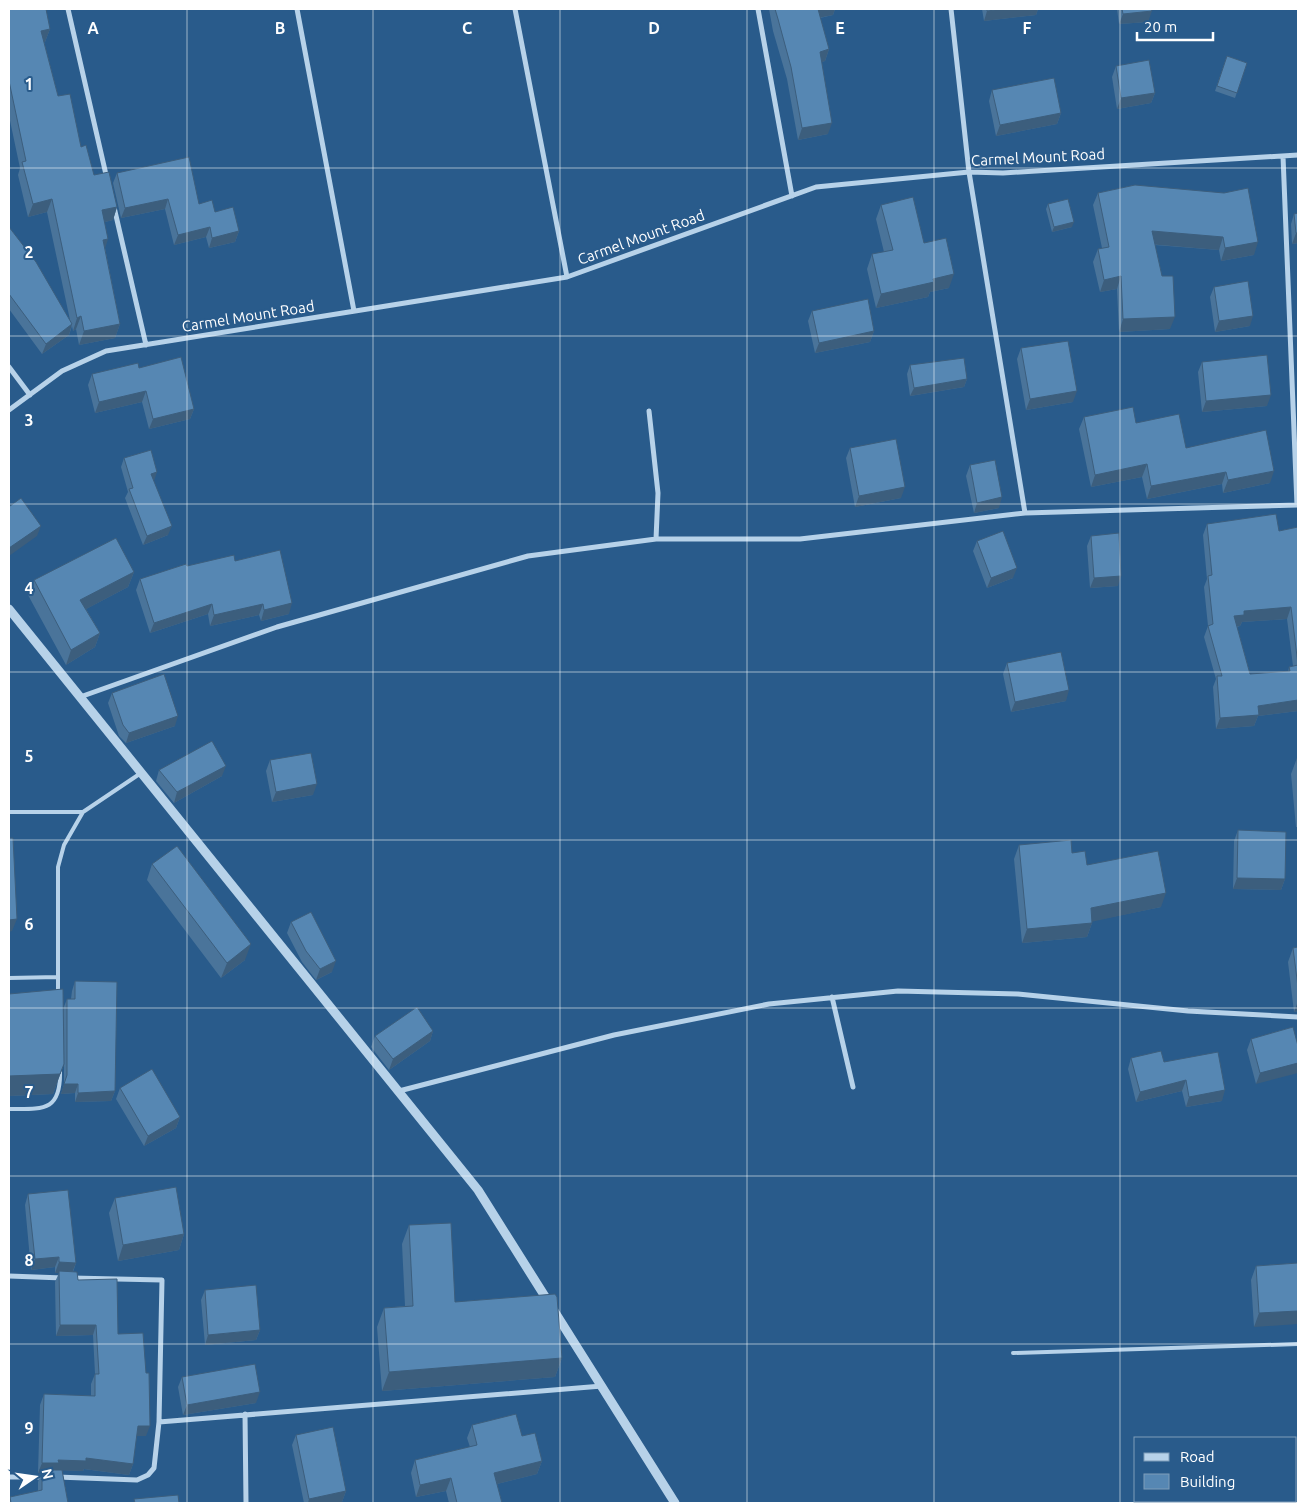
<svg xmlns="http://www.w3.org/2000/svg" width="1307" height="1512" font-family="Ubuntu,sans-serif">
<rect width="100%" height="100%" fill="#295b8b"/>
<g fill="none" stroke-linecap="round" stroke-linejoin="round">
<path stroke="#b7d2e9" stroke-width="4" d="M 9,812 L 83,812
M 9,978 L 58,977
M 58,994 L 58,867 L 64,845 L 83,812 L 141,773
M 9,1109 C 43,1109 61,1112 60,1071
M 1013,1353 L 1298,1344"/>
<path stroke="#b7d2e9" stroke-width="5" d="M 68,9 L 107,179
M 297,9 L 354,311
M 515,9 L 567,277
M 758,9 L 792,196
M 951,9 L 969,172 L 1025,513
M 1283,156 L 1297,505
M 114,207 L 146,345
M 9,367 L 30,395
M 9,410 L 62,371 L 106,351 L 567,277 L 816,187 L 969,172 L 1003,173 L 1298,155
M 649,411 L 658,493 L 656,539
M 80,697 L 277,627 L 528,556 L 656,539 L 800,539 L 1025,513 L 1298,505
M 832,997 L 853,1087
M 399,1091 L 614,1035 L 769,1004 L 898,991 L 1018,994 L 1188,1011 L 1298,1017
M 9,1276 L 63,1278
M 72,1278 L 162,1280 L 159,1422 L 602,1386
M 245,1414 L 246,1503
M 9,1477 L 46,1477
M 57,1477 L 137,1480 L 148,1475 L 154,1468 L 159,1422"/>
<path stroke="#b7d2e9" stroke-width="9" d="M 9,609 L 478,1190 L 675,1503"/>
</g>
<path fill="#4a749a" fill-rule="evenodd" d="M 9,9 L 50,29 L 45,42 L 44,42 L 58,96 L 94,175 L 117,207 L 113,220 L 105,222 L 105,248 L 120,324 L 115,338 L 79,345 L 76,329 L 73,331 L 72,326 L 69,335 L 42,354 L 9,309 L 9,227 L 70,320 L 47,212 L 28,217 L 18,175 L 20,168 L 9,116 Z
M 769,9 L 835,9 L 833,15 L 820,18 L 829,49 L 825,61 L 821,62 L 828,134 L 798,140 L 787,79 L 773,31 Z
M 982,9 L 1038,9 L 1036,15 L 984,21 Z
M 1117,9 L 1151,9 L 1148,22 L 1119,24 Z
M 1227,56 L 1247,63 L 1235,98 L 1215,91 Z
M 1116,66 L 1155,93 L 1151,103 L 1117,109 L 1112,77 Z
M 992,90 L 1061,113 L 1057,124 L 996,136 L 989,101 Z
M 117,173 L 199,204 L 215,212 L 239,231 L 235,242 L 209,248 L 206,237 L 174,245 L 165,209 L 121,218 L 113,183 Z
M 1135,185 L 1254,255 L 1221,261 L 1219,250 L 1155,245 L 1170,329 L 1119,332 L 1117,289 L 1100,292 L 1093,262 L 1098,249 L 1102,248 L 1093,205 L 1098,193 Z
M 1048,204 L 1072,227 L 1052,232 L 1046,209 Z
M 881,205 L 924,243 L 949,288 L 930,292 L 928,297 L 876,308 L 867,269 L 872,254 L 884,252 L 876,219 Z
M 1294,214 L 1298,243 L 1292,244 L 1291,224 Z
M 1214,287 L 1250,326 L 1215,332 L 1210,297 Z
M 812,311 L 874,331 L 870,342 L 815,353 L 808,321 Z
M 1021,348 L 1073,402 L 1026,410 L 1017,359 Z
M 1202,362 L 1267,406 L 1202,412 L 1198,372 Z
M 910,365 L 967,379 L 964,387 L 910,396 L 907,374 Z
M 139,368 L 194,409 L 190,419 L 149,429 L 142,402 L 95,413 L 88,385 L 92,374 Z
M 1084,417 L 1136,423 L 1186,448 L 1270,483 L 1223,493 L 1222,484 L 1147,499 L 1142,477 L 1091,487 L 1079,429 Z
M 850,448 L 901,498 L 855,507 L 846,458 Z
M 124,458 L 154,481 L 153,481 L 168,535 L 143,545 L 125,498 L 128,492 L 121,467 Z
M 970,465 L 999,508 L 974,513 L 966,476 Z
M 1207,524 L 1279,531 L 1298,527 L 1298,711 L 1258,716 L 1254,726 L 1216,729 L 1213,687 L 1216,679 L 1204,637 L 1208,626 L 1204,587 L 1207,579 L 1203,535 ZM 1287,619 L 1293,666 L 1289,667 L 1288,672 L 1250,674 L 1237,627 L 1240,626 L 1242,622 Z
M 1091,536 L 1118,586 L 1090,588 L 1087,546 Z
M 977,541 L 1013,578 L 987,588 L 973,551 Z
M 235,561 L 289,614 L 261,621 L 259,615 L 210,626 L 208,614 L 150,633 L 136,590 L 140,579 L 187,566 Z
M 134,572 L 128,587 L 86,609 L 100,633 L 95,647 L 66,665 L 28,595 L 34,580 Z
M 1007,663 L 1066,701 L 1011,712 L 1003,674 Z
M 112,693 L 175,726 L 126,743 L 119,736 L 108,703 Z
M 1297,758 L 1298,758 L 1298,827 L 1296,827 L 1291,774 Z
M 270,760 L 313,795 L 272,802 L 266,771 Z
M 159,770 L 222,776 L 174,803 L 156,781 Z
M 1238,830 L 1285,879 L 1281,890 L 1233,889 L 1234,841 Z
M 1019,845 L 1072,853 L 1087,865 L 1161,907 L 1092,921 L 1092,923 L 1087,937 L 1022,943 L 1014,859 Z
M 152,864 L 245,960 L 221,978 L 147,880 Z
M 291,922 L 332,972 L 316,980 L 302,962 L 287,933 Z
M 1298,947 L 1298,1011 L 1294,1012 L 1288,962 L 1293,948 Z
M 75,981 L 115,1091 L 111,1101 L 75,1102 L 75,1093 L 61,1094 L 64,1085 L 64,1064 L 53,1094 L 9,1096 L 9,994 L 63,1009 L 67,999 L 71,999 L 72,991 Z
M 1293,1027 L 1256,1084 L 1247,1050 L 1251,1039 Z
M 433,1031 L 430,1041 L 389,1070 L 371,1047 L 375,1036 Z
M 1131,1058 L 1164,1062 L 1222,1101 L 1186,1107 L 1182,1091 L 1136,1102 L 1128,1069 Z
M 120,1088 L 180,1117 L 176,1128 L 144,1146 L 116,1099 Z
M 28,1194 L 76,1263 L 73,1272 L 78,1280 L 118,1334 L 146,1436 L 136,1436 L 133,1464 L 129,1475 L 84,1469 L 83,1471 L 62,1470 L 68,1503 L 9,1503 L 10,1497 L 38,1491 L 38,1482 L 41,1473 L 38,1473 L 40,1405 L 44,1394 L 91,1396 L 91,1384 L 95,1374 L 93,1335 L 56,1336 L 55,1282 L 59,1273 L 55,1273 L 55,1267 L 31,1270 L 25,1205 Z
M 115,1198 L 184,1234 L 179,1250 L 118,1261 L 109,1213 Z
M 409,1225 L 455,1302 L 562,1358 L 555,1377 L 382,1391 L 377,1327 L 384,1308 L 405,1306 L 402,1244 Z
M 1298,1263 L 1254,1327 L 1251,1280 L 1256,1266 Z
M 205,1290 L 260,1330 L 256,1340 L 205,1345 L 201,1300 Z
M 182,1377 L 256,1403 L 183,1415 L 178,1387 Z
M 472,1425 L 522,1436 L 542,1461 L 537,1474 L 497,1484 L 502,1503 L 449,1503 L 446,1491 L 416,1497 L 411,1473 L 415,1460 L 470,1447 L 467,1438 Z
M 296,1435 L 346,1491 L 342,1502 L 336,1503 L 304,1503 L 292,1445 Z"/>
<path fill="#3c5e7d" d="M 817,9 L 835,9 L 833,15 L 813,19 Z
M 1003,9 L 1038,9 L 1036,15 L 984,21 L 987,11 Z
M 1152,11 L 1148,22 L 1119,24 L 1123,14 Z
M 50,29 L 45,42 L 36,44 L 41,31 Z
M 829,49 L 825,61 L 816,64 L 820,52 Z
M 1155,93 L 1151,103 L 1117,109 L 1121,98 Z
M 1061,113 L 1057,124 L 996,136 L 1000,125 Z
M 832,123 L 828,134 L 798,140 L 802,128 Z
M 52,199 L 47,212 L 28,217 L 33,204 Z
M 168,199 L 165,209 L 121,218 L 125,208 Z
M 117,207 L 113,220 L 97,224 L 102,210 Z
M 1074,222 L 1072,227 L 1052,232 L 1054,227 Z
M 210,227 L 206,237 L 174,245 L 178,235 Z
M 239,231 L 235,242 L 209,248 L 212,238 Z
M 1152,231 L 1223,237 L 1219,250 L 1148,244 Z
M 1296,233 L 1298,233 L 1298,243 L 1292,244 Z
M 108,239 L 104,252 L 103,240 Z
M 1258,242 L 1254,255 L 1221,261 L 1225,248 Z
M 954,274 L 949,288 L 930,292 L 928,297 L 876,308 L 881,294 L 933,279 Z
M 1121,276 L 1117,289 L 1100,292 L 1104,280 Z
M 81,316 L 76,329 L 73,331 L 77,318 Z
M 1253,316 L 1250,326 L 1215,332 L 1219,321 Z
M 1175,317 L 1170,329 L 1119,332 L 1123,319 Z
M 72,324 L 69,335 L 42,354 L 46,344 Z
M 120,324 L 115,338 L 79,345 L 84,331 Z
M 874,331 L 870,342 L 815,353 L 819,343 Z
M 967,379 L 964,387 L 910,396 L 914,388 Z
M 146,391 L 142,402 L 95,413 L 99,402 Z
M 1077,391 L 1073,402 L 1026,410 L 1030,399 Z
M 1271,395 L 1267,406 L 1202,412 L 1206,401 Z
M 194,409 L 190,419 L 149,429 L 153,419 Z
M 1147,464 L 1142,477 L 1091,487 L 1095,475 Z
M 1274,471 L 1270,483 L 1223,493 L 1228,480 Z
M 157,472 L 154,481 L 147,482 L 151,474 Z
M 1226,472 L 1222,484 L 1147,499 L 1151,486 Z
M 905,487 L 901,498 L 855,507 L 859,496 Z
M 1002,497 L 999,508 L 974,513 L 977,503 Z
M 41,526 L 37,536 L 9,556 L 9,548 Z
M 172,526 L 168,535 L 143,545 L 147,536 Z
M 1017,568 L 1013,578 L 987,588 L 991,578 Z
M 134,572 L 128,587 L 75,615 L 80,600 Z
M 1121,576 L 1118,586 L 1090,588 L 1094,578 Z
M 292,603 L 289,614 L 261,621 L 264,610 Z
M 212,604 L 208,614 L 150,633 L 154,623 Z
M 263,604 L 259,615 L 210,626 L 214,615 Z
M 1291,607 L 1287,619 L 1242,622 L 1240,626 L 1230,627 L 1234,616 L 1244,611 Z
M 100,633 L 95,647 L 66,665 L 71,650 Z
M 1069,690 L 1066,701 L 1011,712 L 1015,702 Z
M 1298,700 L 1298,711 L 1258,716 L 1254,726 L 1216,729 L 1220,718 L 1258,706 Z
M 178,716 L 175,726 L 126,743 L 129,733 Z
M 226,766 L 222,776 L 174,803 L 177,792 Z
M 317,784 L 313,795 L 272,802 L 276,792 Z
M 1237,878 L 1285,879 L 1281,890 L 1233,889 Z
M 1166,893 L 1161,907 L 1086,923 L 1091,908 Z
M 17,919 L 12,931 L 9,932 L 9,920 Z
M 1092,923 L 1087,937 L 1022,943 L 1027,929 Z
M 251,944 L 245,960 L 221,978 L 227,963 Z
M 336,961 L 332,972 L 316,980 L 320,969 Z
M 1298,1001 L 1298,1011 L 1294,1012 Z
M 433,1031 L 430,1041 L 389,1070 L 393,1059 Z
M 1298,1063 L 1298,1073 L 1256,1084 L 1260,1073 Z
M 64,1064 L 53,1094 L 9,1096 L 9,1076 Z
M 1186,1080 L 1182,1091 L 1136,1102 L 1140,1092 Z
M 64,1084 L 78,1084 L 75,1093 L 61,1094 Z
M 1225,1090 L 1222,1101 L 1186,1107 L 1189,1097 Z
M 115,1091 L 111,1101 L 75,1102 L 78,1093 Z
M 180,1117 L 176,1128 L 144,1146 L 148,1136 Z
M 184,1234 L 179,1250 L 118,1261 L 123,1245 Z
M 59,1257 L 55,1267 L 31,1270 L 35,1259 Z
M 59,1262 L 76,1263 L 72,1273 L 59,1271 L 59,1273 L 55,1273 Z
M 1298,1311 L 1298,1324 L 1254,1327 L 1259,1313 Z
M 60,1325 L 96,1325 L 93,1335 L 56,1336 Z
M 260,1330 L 256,1340 L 205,1345 L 208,1335 Z
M 562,1358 L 555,1377 L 382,1391 L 389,1372 Z
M 260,1392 L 256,1403 L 183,1415 L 187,1405 Z
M 138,1426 L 150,1426 L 146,1436 L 134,1436 Z
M 86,1458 L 133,1464 L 129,1475 L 84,1469 L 83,1471 L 42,1470 L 41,1473 L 38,1473 L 42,1463 L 58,1460 Z
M 542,1461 L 537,1474 L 489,1486 L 494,1473 Z
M 451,1478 L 446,1491 L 416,1497 L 420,1485 Z
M 346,1491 L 342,1502 L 336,1503 L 308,1503 L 309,1499 Z"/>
<path fill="#5687b3" stroke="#3c5e7d" d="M 9,9 L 46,9 L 50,29 L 41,31 L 58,96 L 70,94 L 81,147 L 86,145 L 94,175 L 109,172 L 117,207 L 102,210 L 108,239 L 103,240 L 120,324 L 84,331 L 81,316 L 77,318 L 52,199 L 33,204 L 22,162 L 26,161 L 9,81 Z
M 775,9 L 818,9 L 829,49 L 820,52 L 832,123 L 802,128 L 791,67 L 778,19 Z
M 987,9 L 1003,9 L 987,11 Z
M 1122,9 L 1151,9 L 1152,11 L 1123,14 Z
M 1227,56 L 1247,63 L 1237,93 L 1217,86 Z
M 1149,60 L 1155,93 L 1121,98 L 1116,66 Z
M 1054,78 L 1061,113 L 1000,125 L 992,90 Z
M 189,157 L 199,204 L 212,200 L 215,212 L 233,207 L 239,231 L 212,238 L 210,227 L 178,235 L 168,199 L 125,208 L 117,173 Z
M 1135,185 L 1224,193 L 1248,188 L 1258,242 L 1225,248 L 1223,237 L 1152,231 L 1162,276 L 1173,276 L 1175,317 L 1123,319 L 1121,276 L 1104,280 L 1098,249 L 1109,247 L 1098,193 Z
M 913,197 L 924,243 L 946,238 L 954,274 L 933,279 L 934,282 L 881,294 L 872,254 L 893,250 L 881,205 Z
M 1068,199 L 1074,222 L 1054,227 L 1048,204 Z
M 1298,213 L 1298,233 L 1296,233 L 1294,214 Z
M 9,227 L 36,262 L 72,324 L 46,344 L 9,294 Z
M 1248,281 L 1253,316 L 1219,321 L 1214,287 Z
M 868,299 L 874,331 L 819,343 L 812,311 Z
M 1068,341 L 1077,391 L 1030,399 L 1021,348 Z
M 1267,355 L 1271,395 L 1206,401 L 1202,362 Z
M 181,357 L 194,409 L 153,419 L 146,391 L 99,402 L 92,374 L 138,363 L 139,368 Z
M 964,358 L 967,379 L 914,388 L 910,365 Z
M 1133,407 L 1136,423 L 1179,414 L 1186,448 L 1266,430 L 1274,471 L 1228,480 L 1226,472 L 1151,486 L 1147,464 L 1095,475 L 1084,417 Z
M 896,439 L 905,487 L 859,496 L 850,448 Z
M 151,450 L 157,472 L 151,474 L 172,526 L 147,536 L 129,489 L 133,488 L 124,458 Z
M 995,460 L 1002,497 L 977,503 L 970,465 Z
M 21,498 L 41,526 L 9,548 L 9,503 L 10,506 Z
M 1276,514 L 1279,531 L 1298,527 L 1298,665 L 1291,607 L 1244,611 L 1244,615 L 1234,616 L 1250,674 L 1290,671 L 1289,667 L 1298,665 L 1298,700 L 1258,706 L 1259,715 L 1220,718 L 1217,676 L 1222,676 L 1208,626 L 1213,624 L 1208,576 L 1212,575 L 1207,524 Z
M 1003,531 L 1017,568 L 991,578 L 977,541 Z
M 1119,533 L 1121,576 L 1094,578 L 1091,536 Z
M 116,538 L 134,572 L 80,600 L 100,633 L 71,650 L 34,580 Z
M 280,550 L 292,603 L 264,610 L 263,604 L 214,615 L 212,604 L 154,623 L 140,579 L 186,564 L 187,566 L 234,555 L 235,561 Z
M 1061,652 L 1069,690 L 1015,702 L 1007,663 Z
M 164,674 L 178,716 L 129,733 L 123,725 L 112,693 Z
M 212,741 L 226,766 L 177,792 L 159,770 Z
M 311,753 L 317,784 L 276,792 L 270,760 Z
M 1297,758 L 1298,758 L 1298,773 Z
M 1238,830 L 1286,832 L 1285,879 L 1237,878 Z
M 9,838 L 13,838 L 17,919 L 9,920 Z
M 1071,840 L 1072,853 L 1085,851 L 1087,865 L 1158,851 L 1166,893 L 1091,908 L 1092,923 L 1027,929 L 1019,845 Z
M 177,846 L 251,944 L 227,963 L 152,864 Z
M 311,912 L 336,961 L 320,969 L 306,951 L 291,922 Z
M 1298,947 L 1298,987 L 1293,948 Z
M 75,981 L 117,982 L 115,1091 L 78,1093 L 78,1084 L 64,1084 L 67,1075 L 67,999 L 75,999 Z
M 63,989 L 64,1064 L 60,1074 L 9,1076 L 9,994 Z
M 417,1007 L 433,1031 L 393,1059 L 375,1036 Z
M 1293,1027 L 1298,1046 L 1298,1063 L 1260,1073 L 1251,1039 Z
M 1161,1051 L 1164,1062 L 1218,1052 L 1225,1090 L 1189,1097 L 1186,1080 L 1140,1092 L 1131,1058 Z
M 152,1069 L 180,1117 L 148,1136 L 120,1088 Z
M 176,1187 L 184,1234 L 123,1245 L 115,1198 Z
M 68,1190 L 76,1263 L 59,1262 L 59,1257 L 35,1259 L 28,1194 Z
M 451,1223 L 455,1302 L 555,1294 L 557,1297 L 562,1358 L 389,1372 L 384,1308 L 413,1306 L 409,1225 Z
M 1298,1263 L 1298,1311 L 1259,1313 L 1256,1266 Z
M 59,1271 L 77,1272 L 78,1280 L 117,1279 L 118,1334 L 143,1333 L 146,1373 L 149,1373 L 150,1426 L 138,1426 L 133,1464 L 86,1458 L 86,1461 L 58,1460 L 59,1463 L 42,1463 L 44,1394 L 95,1396 L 95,1374 L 99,1374 L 96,1325 L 60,1325 Z
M 256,1285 L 260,1330 L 208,1335 L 205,1290 Z
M 255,1364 L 260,1392 L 187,1405 L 182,1377 Z
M 516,1414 L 522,1436 L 535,1433 L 542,1461 L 494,1473 L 502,1503 L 457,1503 L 451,1478 L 420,1485 L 415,1460 L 477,1445 L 472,1425 Z
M 333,1427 L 346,1491 L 309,1499 L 296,1435 Z
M 42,1470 L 62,1470 L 68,1503 L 11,1503 L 10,1497 L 42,1490 Z
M 178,1495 L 179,1503 L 135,1503 L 134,1499 Z"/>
<path fill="none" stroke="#fff" stroke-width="1" stroke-opacity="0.55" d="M 187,9 L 187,1503M 373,9 L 373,1503M 560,9 L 560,1503M 747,9 L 747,1503M 934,9 L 934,1503M 1120,9 L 1120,1503M 9,168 L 1298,168M 9,336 L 1298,336M 9,504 L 1298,504M 9,672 L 1298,672M 9,840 L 1298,840M 9,1008 L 1298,1008M 9,1176 L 1298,1176M 9,1344 L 1298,1344"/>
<g text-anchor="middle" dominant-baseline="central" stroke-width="4" stroke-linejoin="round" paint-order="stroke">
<g font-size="15" fill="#fff" stroke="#295b8b">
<text transform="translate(1038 157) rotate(-3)">Carmel Mount Road</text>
<text transform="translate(641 237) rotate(-20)">Carmel Mount Road</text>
<text transform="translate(248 316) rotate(-9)">Carmel Mount Road</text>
</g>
</g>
<g font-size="16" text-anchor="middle" font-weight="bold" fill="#fff" stroke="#295b8b" stroke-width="4" stroke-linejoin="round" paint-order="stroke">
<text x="93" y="34">A</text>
<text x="280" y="34">B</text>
<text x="467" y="34">C</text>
<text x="654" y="34">D</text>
<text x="840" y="34">E</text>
<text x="1027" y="34">F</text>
<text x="29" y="90">1</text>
<text x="29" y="258">2</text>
<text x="29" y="426">3</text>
<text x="29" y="594">4</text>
<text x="29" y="762">5</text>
<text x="29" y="930">6</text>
<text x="29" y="1098">7</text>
<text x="29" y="1266">8</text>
<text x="29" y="1434">9</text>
</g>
<rect width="1307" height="1512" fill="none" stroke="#ffffff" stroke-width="20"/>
<rect x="1134" y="1437" width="162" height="65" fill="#295b8b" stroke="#7f9db9"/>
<rect x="1144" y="1453" width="25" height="8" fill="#b7d2e9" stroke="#7f9db9"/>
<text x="1180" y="1462" font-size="15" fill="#ffffff">Road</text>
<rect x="1144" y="1474" width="25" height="15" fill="#5687b3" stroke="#7f9db9"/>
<text x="1180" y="1487" font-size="15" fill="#ffffff">Building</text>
<g transform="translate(35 1477) rotate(77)" stroke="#295b8b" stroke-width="4" paint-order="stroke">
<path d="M0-4L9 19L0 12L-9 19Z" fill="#ffffff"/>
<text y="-8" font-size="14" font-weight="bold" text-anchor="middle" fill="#ffffff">N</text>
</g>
<path d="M1137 32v8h76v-8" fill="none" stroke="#ffffff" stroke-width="2.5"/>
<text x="1144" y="32" font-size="15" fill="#ffffff" stroke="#295b8b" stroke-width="4" paint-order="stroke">20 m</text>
</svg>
